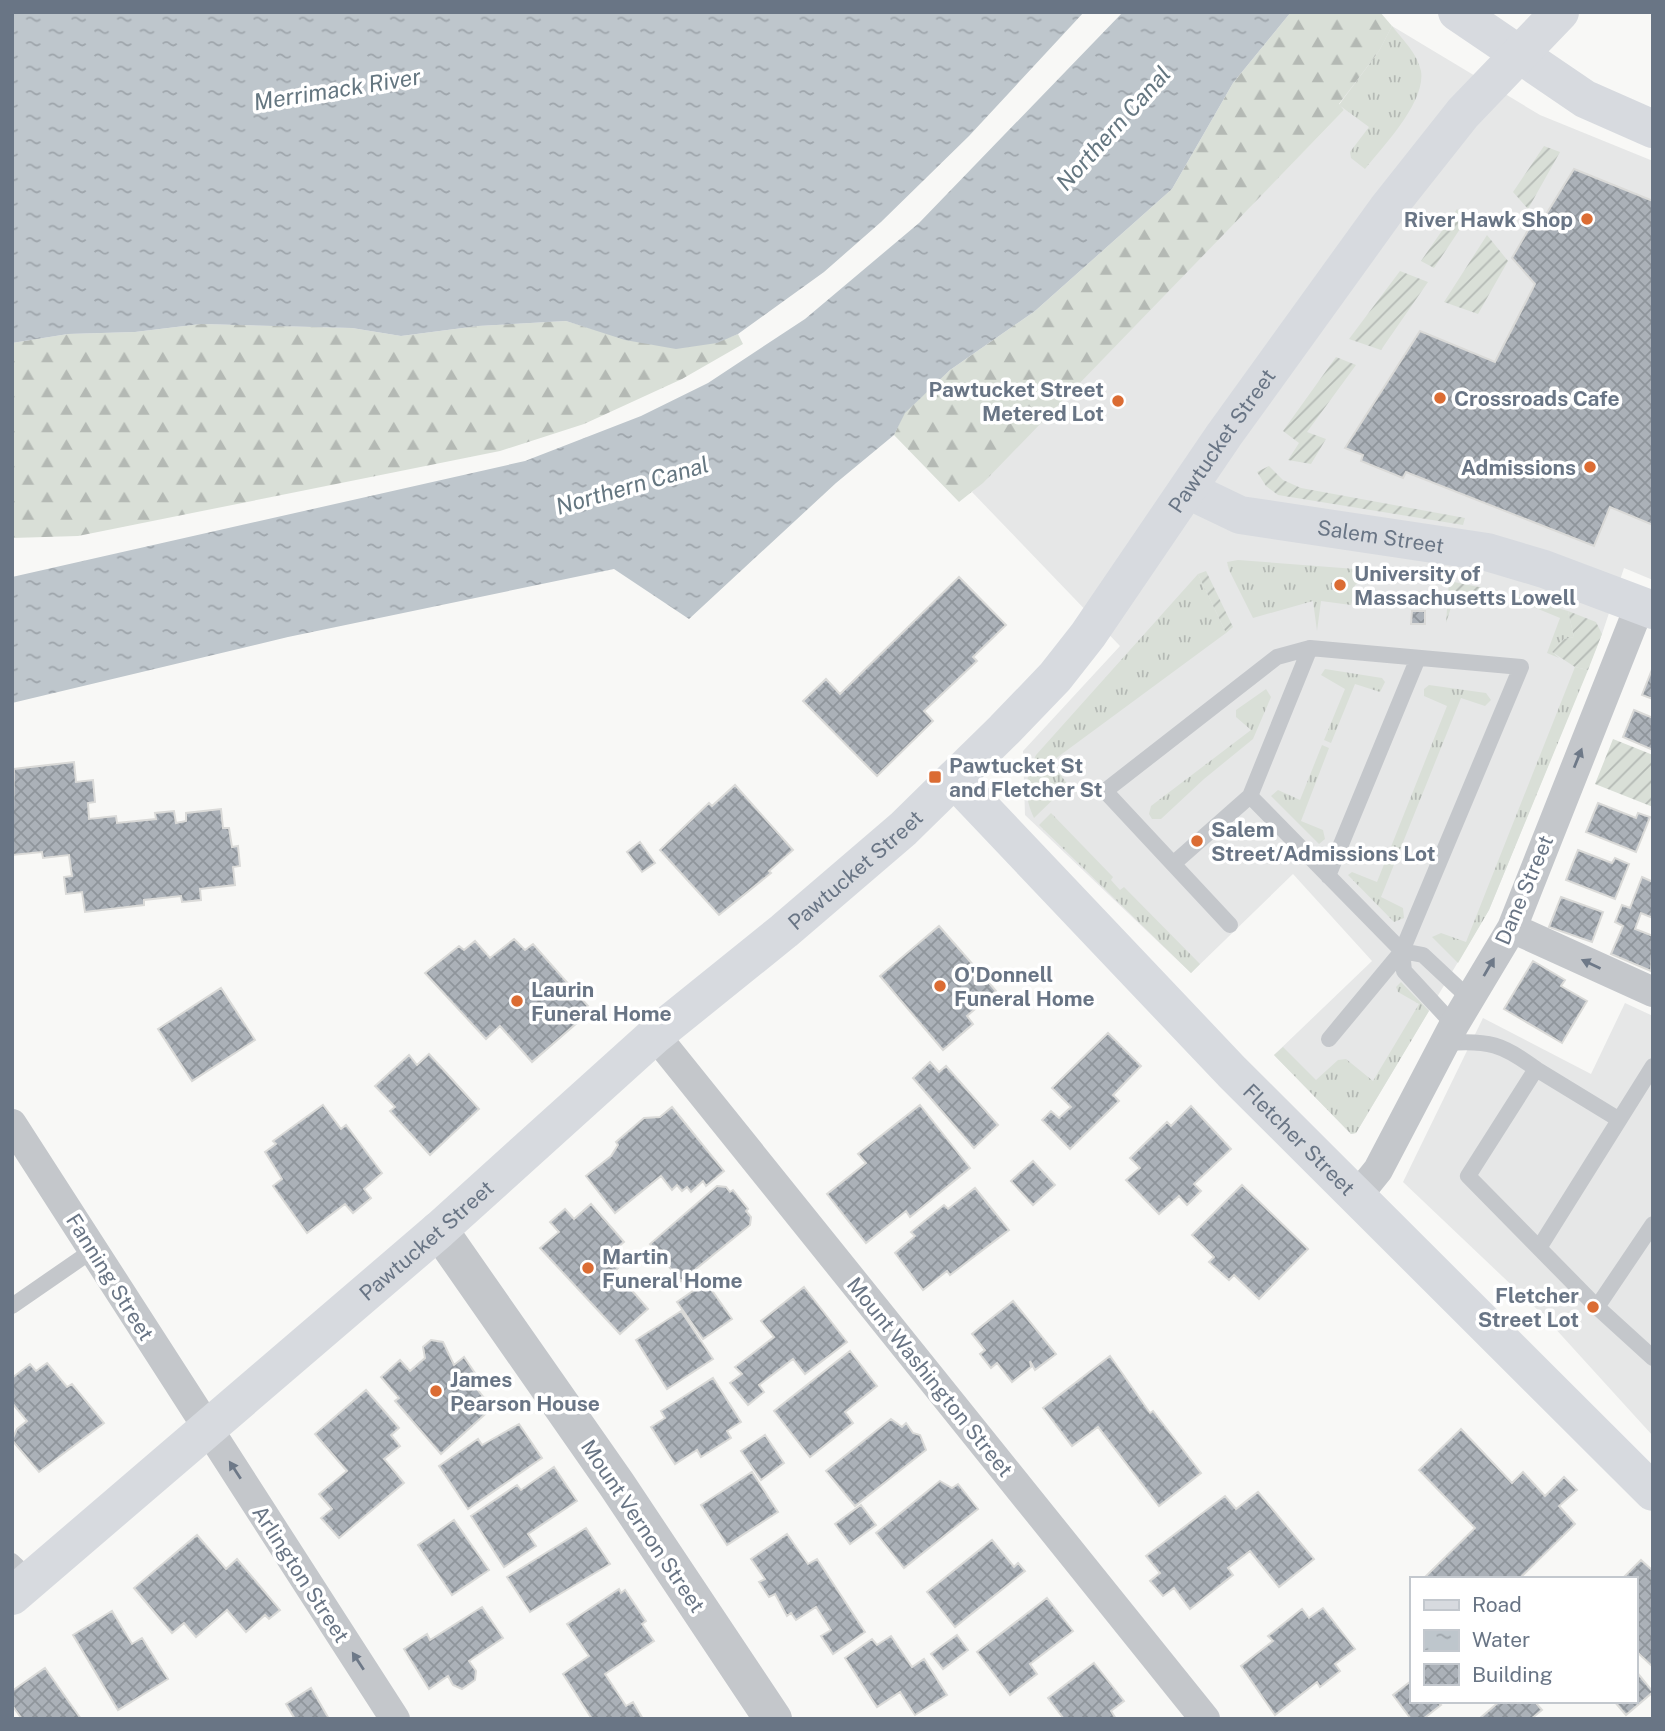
<svg xmlns="http://www.w3.org/2000/svg" width="1665" height="1731" font-family="'Public Sans',sans-serif">
<defs>
<pattern id="grass-tufts" width="24" height="20" patternUnits="userSpaceOnUse" patternTransform="scale(1.75)"><rect width="24" height="20" fill="#d9dfd7"/><path d="M3 7l-1-3M5 7V3M7 7l1-3M15 17l-1-3M17 17v-4M19 17l1-3" fill="none" stroke="#b4b9b4"/></pattern>
<pattern id="forest-firs" width="22" height="20" patternUnits="userSpaceOnUse" patternTransform="scale(1.75)"><rect width="22" height="20" fill="#d9dfd7"/><path d="M5 1l3.5 6h-7zM16 11l3.5 6h-7z" fill="#b4b9b4"/></pattern>
<pattern id="garden-furrows" width="10" height="10" patternUnits="userSpaceOnUse" patternTransform="scale(1.75)"><rect width="10" height="10" fill="#d9dfd7"/><path d="M-1 1l2-2M0 10L10 0M9 11l2-2" fill="none" stroke="#b4b9b4"/></pattern>
<pattern id="water-ripples" width="26" height="14" patternUnits="userSpaceOnUse" patternTransform="scale(1.75)"><rect width="26" height="14" fill="#bec6cc"/><path d="M2 4q2-2 4 0t4 0M15 11q2-2 4 0t4 0" fill="none" stroke="#9ea5ab"/></pattern>
<pattern id="building-cross-hatch" width="8" height="8" patternUnits="userSpaceOnUse" patternTransform="scale(1.75)"><rect width="8" height="8" fill="#abb1b8"/><path d="M0 0l8 8M0 8l8-8" fill="none" stroke="#8f959b"/></pattern>
</defs>
<rect width="100%" height="100%" fill="#f8f8f6"/>
<path fill="#e6e7e7" d="M 1392,26 L 1540,115 L 1653,161 L 1653,580 L 1624,568 L 1602,634 L 1489,910 L 1356,1133 L 1351,1134 L 1274,1055 L 1372,961 L 1293,874 L 1191,973 L 1025,815 L 1023,751 L 1120,646 L 972,492 L 1344,110 L 1339,105 Z
M 1625,1003 L 1653,1016 L 1653,1436 L 1542,1314 L 1403,1182 L 1483,1018 L 1591,1074 Z"/>
<path fill="url(#grass-tufts)" d="M 1392,26 C 1403,40 1417,53 1421,71 C 1426,102 1383,146 1365,169 L 1351,158 L 1350,152 L 1369,127 L 1339,105 L 1379,51 Z
M 1238,560 L 1382,571 L 1382,579 L 1362,581 L 1355,585 L 1351,605 L 1321,601 L 1317,631 L 1313,601 L 1253,618 L 1229,570 L 1227,562 Z
M 1198,574 L 1226,633 L 1051,762 L 1068,785 L 1034,818 C 1023,795 1025,777 1036,755 Z
M 1513,595 L 1568,611 L 1574,637 L 1564,639 L 1552,652 L 1559,658 L 1547,653 L 1560,618 L 1531,606 L 1511,604 Z
M 1575,667 L 1588,670 L 1489,910 L 1458,963 L 1432,937 L 1441,933 L 1466,942 Z
M 1325,669 L 1382,678 L 1385,682 L 1380,692 L 1355,684 L 1331,743 L 1324,740 L 1345,689 L 1321,675 Z
M 1429,685 L 1486,693 L 1491,700 L 1485,706 L 1461,698 L 1381,897 L 1403,908 L 1404,918 L 1394,922 L 1348,875 L 1352,872 L 1377,882 L 1447,706 L 1424,696 L 1424,689 Z
M 1266,689 L 1271,697 L 1253,739 L 1204,779 L 1161,819 L 1152,819 L 1149,814 L 1151,806 L 1251,730 L 1236,717 L 1236,710 Z
M 1322,745 L 1329,748 L 1301,821 L 1323,830 L 1325,839 L 1319,844 L 1271,796 L 1278,790 L 1300,800 Z
M 1051,813 L 1113,877 L 1111,880 L 1120,890 L 1124,887 L 1200,964 L 1191,973 L 1039,825 Z
M 1401,982 L 1429,1011 L 1356,1133 L 1351,1134 L 1274,1055 L 1283,1047 L 1316,1080 L 1338,1060 L 1346,1059 L 1373,1081 L 1419,1004 L 1398,992 L 1396,987 Z"/>
<path fill="url(#forest-firs)" d="M 1291,12 L 1380,12 L 1392,26 L 1379,51 L 1339,104 L 1344,110 L 983,483 L 959,502 L 894,435 L 904,413 L 950,370 L 1035,311 L 1172,189 L 1233,83 Z
M 566,321 C 618,337 687,356 738,334 L 743,344 L 682,379 L 584,424 L 500,451 L 78,536 L 12,538 L 12,343 L 68,334 L 135,332 L 201,324 L 352,328 L 401,336 L 478,326 Z"/>
<path fill="url(#garden-furrows)" d="M 1544,146 L 1560,152 L 1528,209 L 1513,192 Z
M 1457,209 L 1466,220 L 1434,268 L 1421,261 Z
M 1487,235 L 1508,261 L 1478,314 L 1444,302 Z
M 1400,271 L 1428,282 L 1381,350 L 1349,339 Z
M 1336,357 L 1356,365 L 1307,432 L 1326,439 L 1311,464 L 1288,460 L 1299,443 L 1283,431 Z
M 1269,466 L 1283,480 L 1301,488 L 1465,518 L 1463,525 L 1278,495 L 1266,486 L 1257,472 Z
M 1206,571 L 1233,627 L 1226,633 L 1198,574 Z
M 1449,581 L 1494,590 L 1493,601 L 1455,595 L 1446,623 Z
M 1568,611 L 1596,622 L 1602,634 L 1588,670 L 1575,667 L 1552,652 L 1564,639 L 1574,637 Z
M 1613,739 L 1653,755 L 1653,807 L 1595,784 Z"/>
<path fill="url(#water-ripples)" d="M 12,12 L 1084,12 L 969,136 L 881,222 L 824,272 L 738,334 L 717,343 L 676,349 L 625,340 L 566,321 L 478,326 L 401,336 L 352,328 L 201,324 L 135,332 L 68,334 L 12,343 Z
M 1123,12 L 1291,12 L 1233,83 L 1172,189 L 1035,311 L 950,370 L 905,413 L 894,435 L 836,483 L 689,619 L 614,569 L 288,637 L 12,703 L 12,577 L 525,461 L 641,416 L 708,383 L 805,319 L 919,223 Z"/>
<path fill="url(#building-cross-hatch)" stroke="#dadad8" stroke-width="2" d="M 1574,169 L 1653,201 L 1653,525 L 1610,507 L 1594,546 L 1406,472 L 1403,478 L 1361,461 L 1363,455 L 1345,448 L 1420,331 L 1495,362 L 1535,284 L 1512,258 L 1535,218 L 1542,221 Z
M 959,577 L 1006,625 L 973,657 L 977,661 L 924,711 L 933,721 L 877,776 L 803,701 L 826,679 L 840,694 Z
M 1412,611 L 1425,611 L 1425,624 L 1411,624 Z
M 1653,667 L 1653,699 L 1642,695 Z
M 1634,710 L 1653,718 L 1653,750 L 1623,737 Z
M 74,762 L 76,782 L 93,780 L 95,802 L 88,803 L 89,819 L 116,816 L 117,823 L 156,819 L 155,813 L 174,811 L 176,823 L 186,821 L 186,813 L 221,809 L 223,828 L 229,828 L 232,847 L 238,846 L 240,866 L 233,867 L 235,885 L 200,889 L 201,900 L 182,902 L 181,896 L 144,900 L 144,905 L 85,912 L 82,892 L 66,894 L 64,877 L 72,876 L 69,855 L 43,858 L 42,852 L 12,855 L 14,769 Z
M 735,785 L 793,850 L 769,871 L 771,873 L 719,915 L 660,850 L 709,803 L 712,806 Z
M 1598,803 L 1636,818 L 1638,813 L 1650,817 L 1636,852 L 1586,832 Z
M 640,842 L 655,863 L 642,872 L 627,852 Z
M 1578,850 L 1612,863 L 1615,858 L 1629,864 L 1615,899 L 1566,880 Z
M 1642,877 L 1653,882 L 1653,918 L 1641,913 L 1635,929 L 1653,936 L 1651,971 L 1611,954 L 1623,926 L 1615,922 L 1622,905 L 1630,908 Z
M 1561,897 L 1603,912 L 1592,942 L 1549,927 Z
M 939,926 L 996,991 L 967,1016 L 973,1024 L 943,1050 L 880,976 Z
M 514,939 L 525,950 L 533,944 L 588,1006 L 582,1013 L 585,1016 L 532,1062 L 500,1026 L 486,1039 L 425,973 L 459,946 L 464,950 L 475,941 L 490,958 Z
M 1533,961 L 1565,980 L 1561,986 L 1587,1001 L 1562,1043 L 1504,1009 Z
M 221,988 L 255,1040 L 192,1081 L 158,1029 Z
M 1108,1033 L 1141,1066 L 1113,1095 L 1119,1101 L 1070,1149 L 1042,1120 L 1051,1111 L 1059,1118 L 1071,1107 L 1052,1088 Z
M 429,1054 L 479,1109 L 430,1155 L 390,1111 L 395,1107 L 375,1086 L 409,1055 L 417,1065 Z
M 930,1062 L 939,1072 L 946,1066 L 998,1125 L 974,1148 L 913,1078 Z
M 323,1105 L 341,1129 L 346,1125 L 382,1173 L 364,1189 L 371,1198 L 353,1213 L 345,1204 L 307,1233 L 273,1186 L 282,1179 L 265,1152 L 276,1144 L 273,1141 Z
M 920,1105 L 970,1168 L 910,1217 L 906,1211 L 866,1243 L 827,1194 L 866,1163 L 858,1154 Z
M 1191,1106 L 1231,1149 L 1194,1184 L 1201,1191 L 1187,1205 L 1179,1196 L 1159,1214 L 1126,1180 L 1140,1168 L 1130,1158 L 1167,1122 L 1171,1126 Z
M 672,1107 L 724,1171 L 706,1186 L 703,1181 L 691,1192 L 687,1187 L 682,1191 L 677,1185 L 672,1190 L 661,1176 L 615,1213 L 586,1176 L 611,1156 L 618,1145 L 616,1142 L 644,1118 L 660,1117 Z
M 1033,1161 L 1055,1185 L 1033,1205 L 1011,1181 Z
M 1242,1185 L 1308,1249 L 1259,1299 L 1234,1275 L 1229,1280 L 1209,1262 L 1214,1257 L 1192,1235 Z
M 717,1186 L 726,1187 L 730,1192 L 733,1190 L 748,1209 L 746,1211 L 751,1217 L 750,1225 L 681,1281 L 650,1244 Z
M 975,1188 L 1009,1230 L 950,1275 L 947,1271 L 923,1290 L 895,1253 L 915,1236 L 911,1232 L 944,1205 L 948,1209 Z
M 591,1204 L 624,1242 L 611,1253 L 621,1265 L 615,1271 L 648,1309 L 620,1334 L 540,1248 L 559,1232 L 550,1222 L 565,1209 L 574,1219 Z
M 706,1282 L 732,1319 L 703,1339 L 677,1302 Z
M 804,1287 L 847,1342 L 805,1374 L 793,1359 L 759,1385 L 764,1392 L 748,1405 L 730,1383 L 742,1374 L 735,1367 L 774,1337 L 761,1321 Z
M 1013,1301 L 1056,1354 L 1035,1370 L 1030,1361 L 1031,1367 L 1012,1382 L 997,1363 L 991,1368 L 980,1354 L 985,1350 L 972,1334 Z
M 681,1311 L 713,1359 L 667,1389 L 636,1340 Z
M 431,1340 L 443,1342 L 454,1365 L 464,1357 L 479,1379 L 473,1384 L 492,1408 L 441,1454 L 395,1401 L 399,1398 L 381,1377 L 400,1360 L 410,1371 L 425,1358 L 423,1347 Z
M 850,1351 L 877,1386 L 845,1412 L 853,1423 L 810,1457 L 774,1411 Z
M 1110,1356 L 1150,1413 L 1153,1411 L 1201,1473 L 1159,1506 L 1098,1427 L 1072,1446 L 1043,1408 Z
M 47,1363 L 67,1387 L 72,1384 L 104,1423 L 39,1472 L 12,1440 L 17,1429 L 27,1421 L 12,1403 L 12,1378 L 30,1364 L 36,1371 Z
M 713,1378 L 741,1422 L 727,1431 L 731,1438 L 701,1457 L 697,1450 L 675,1464 L 651,1427 L 665,1418 L 661,1411 Z
M 366,1390 L 399,1428 L 391,1435 L 400,1446 L 384,1459 L 404,1483 L 339,1538 L 321,1518 L 332,1509 L 319,1494 L 347,1471 L 315,1434 Z
M 891,1419 L 902,1427 L 906,1423 L 913,1433 L 920,1435 L 926,1450 L 855,1506 L 826,1471 Z
M 519,1424 L 542,1458 L 468,1509 L 439,1466 L 478,1439 L 482,1445 Z
M 1461,1429 L 1512,1483 L 1523,1472 L 1545,1496 L 1564,1477 L 1577,1490 L 1559,1506 L 1575,1524 L 1519,1579 L 1423,1579 L 1475,1528 L 1419,1470 Z
M 765,1435 L 784,1463 L 761,1480 L 741,1451 Z
M 554,1467 L 577,1501 L 528,1534 L 536,1546 L 504,1567 L 471,1516 L 517,1485 L 521,1490 Z
M 752,1472 L 778,1512 L 727,1545 L 701,1505 Z
M 940,1481 L 952,1488 L 958,1484 L 978,1509 L 904,1568 L 876,1533 Z
M 1258,1492 L 1314,1559 L 1279,1587 L 1250,1551 L 1228,1568 L 1233,1575 L 1190,1609 L 1174,1588 L 1163,1596 L 1150,1581 L 1160,1573 L 1146,1556 L 1225,1496 L 1236,1509 Z
M 861,1505 L 876,1525 L 850,1544 L 835,1524 Z
M 454,1520 L 489,1570 L 452,1595 L 418,1545 Z
M 586,1528 L 610,1564 L 530,1612 L 507,1577 Z
M 787,1534 L 808,1564 L 817,1559 L 865,1632 L 833,1654 L 821,1636 L 831,1630 L 816,1607 L 796,1620 L 791,1613 L 787,1616 L 775,1594 L 769,1597 L 759,1582 L 765,1579 L 751,1559 Z
M 197,1535 L 226,1569 L 237,1559 L 280,1610 L 269,1619 L 265,1615 L 246,1632 L 227,1610 L 196,1637 L 184,1623 L 172,1633 L 134,1588 Z
M 992,1540 L 1014,1567 L 1018,1563 L 1025,1571 L 955,1627 L 927,1592 Z
M 1641,1560 L 1653,1571 L 1653,1667 L 1635,1650 L 1635,1579 L 1622,1579 Z
M 619,1589 L 621,1593 L 625,1590 L 646,1621 L 642,1624 L 654,1641 L 605,1674 L 626,1706 L 633,1702 L 643,1719 L 592,1719 L 563,1674 L 589,1656 L 567,1624 Z
M 1047,1598 L 1073,1631 L 1030,1664 L 1037,1674 L 1010,1695 L 977,1652 Z
M 482,1607 L 503,1638 L 469,1661 L 476,1671 L 475,1680 L 462,1689 L 453,1685 L 448,1676 L 429,1689 L 404,1649 L 427,1634 L 430,1640 Z
M 1323,1608 L 1355,1649 L 1335,1664 L 1340,1671 L 1320,1687 L 1317,1682 L 1275,1715 L 1241,1666 L 1273,1641 L 1268,1636 L 1302,1609 L 1309,1618 Z
M 112,1611 L 132,1644 L 142,1638 L 168,1679 L 118,1710 L 73,1635 Z
M 957,1635 L 968,1650 L 943,1669 L 931,1654 Z
M 891,1636 L 912,1667 L 924,1659 L 947,1695 L 915,1715 L 900,1692 L 877,1707 L 845,1658 L 872,1639 L 877,1645 Z
M 1094,1663 L 1124,1701 L 1111,1711 L 1116,1719 L 1064,1719 L 1048,1698 Z
M 45,1668 L 81,1719 L 22,1719 L 12,1705 L 12,1691 Z
M 1635,1670 L 1653,1692 L 1626,1715 L 1614,1701 L 1635,1701 Z
M 1411,1681 L 1411,1701 L 1437,1701 L 1441,1705 L 1423,1719 L 1411,1719 L 1393,1695 Z
M 311,1688 L 329,1719 L 295,1719 L 286,1704 Z
M 1500,1701 L 1534,1701 L 1542,1710 L 1531,1719 L 1479,1719 Z"/>
<g fill="none" stroke-linecap="round" stroke-linejoin="round">
<path stroke="#c4c7cb" stroke-width="16" d="M 1250,796 L 1402,951 L 1423,955 L 1470,999
M 1173,864 L 1250,796 L 1310,648 L 1521,667 L 1402,951 L 1329,1039
M 1328,876 L 1418,658
M 1230,925 L 1105,791 L 1277,657 L 1310,648
M 1402,951 L 1404,971 L 1454,1025
M 1447,1043 C 1488,1040 1503,1044 1536,1069
M 1618,1119 L 1536,1069 L 1468,1176 L 1597,1307 L 1653,1358
M 1539,1248 L 1653,1066
M 12,1306 L 93,1250
M 1597,1307 L 1653,1224
M 12,1561 L 32,1580"/>
<path stroke="#c4c7cb" stroke-width="30" d="M 1512,928 L 1653,992
M 655,1035 L 1205,1719
M 12,1124 L 395,1719
M 1357,1196 L 1378,1170 L 1454,1025 L 1512,928 L 1640,605"/>
<path stroke="#c4c7cb" stroke-width="38" d="M 439,1230 L 617,1485 L 773,1719"/>
<g stroke="#d7dadf" stroke-width="38">
<path d="M 1457,12 L 1585,99 L 1653,129"/>
<path id="s1" d="M 1188,490 L 1240,515 L 1487,552 L 1544,569 L 1653,610"/>
<path id="s2" d="M 954,779 L 1232,1072 L 1653,1492"/>
</g>
<path stroke="#d7dadf" stroke-width="38" id="s3" d="M 12,1596 L 439,1230 L 655,1035 L 784,931 L 903,829 L 1004,730 L 1055,677 L 1088,635 L 1224,435 L 1387,209 L 1463,113 L 1560,12"/>
</g>
<defs><path id="oneway-solid" d="M-6-.8H1V-3.2L6.5 0L1 3.2V.8H-6Z" transform="scale(1.75)"/></defs>
<g fill="#6e7988">
<use href="#oneway-solid" transform="translate(1578 758) rotate(-68)"/>
<use href="#oneway-solid" transform="translate(1591 964) rotate(-155)"/>
<use href="#oneway-solid" transform="translate(1489 967) rotate(-60)"/>
<use href="#oneway-solid" transform="translate(235 1470) rotate(-123)"/>
<use href="#oneway-solid" transform="translate(358 1661) rotate(-123)"/>
</g>
<g fill="#db6c33" stroke="#fff" stroke-width="2.5">
<circle cx="1587" cy="219" r="7"/>
<circle cx="1440" cy="398" r="7"/>
<circle cx="1118" cy="401" r="7"/>
<circle cx="1590" cy="467" r="7"/>
<circle cx="1340" cy="585" r="7"/>
<rect x="928" y="770" width="14" height="14" rx="3.5"/>
<circle cx="1197" cy="841" r="7"/>
<circle cx="940" cy="986" r="7"/>
<circle cx="517" cy="1001" r="7"/>
<circle cx="588" cy="1268" r="7"/>
<circle cx="1593" cy="1307" r="7"/>
<circle cx="436" cy="1391" r="7"/>
</g>
<g text-anchor="middle" dominant-baseline="central" stroke-width="7" stroke-linejoin="round" paint-order="stroke">
<g font-size="21" font-weight="bold" fill="#697585" stroke="#fff" text-anchor="start">
<text x="1573" y="219" text-anchor="end">River Hawk Shop</text>
<text x="1104" y="389" text-anchor="end">Pawtucket Street<tspan x="1104" dy="24">Metered Lot</tspan></text>
<text x="1454" y="398">Crossroads Cafe</text>
<text x="1576" y="467" text-anchor="end">Admissions</text>
<text x="1354" y="573">University of<tspan x="1354" dy="24">Massachusetts Lowell</tspan></text>
<text x="949" y="765">Pawtucket St<tspan x="949" dy="24">and Fletcher St</tspan></text>
<text x="1211" y="829">Salem<tspan x="1211" dy="24">Street/Admissions Lot</tspan></text>
<text x="954" y="974">O'Donnell<tspan x="954" dy="24">Funeral Home</tspan></text>
<text x="531" y="989">Laurin<tspan x="531" dy="24">Funeral Home</tspan></text>
<text x="602" y="1256">Martin<tspan x="602" dy="24">Funeral Home</tspan></text>
<text x="1579" y="1295" text-anchor="end">Fletcher<tspan x="1579" dy="24">Street Lot</tspan></text>
<text x="450" y="1379">James<tspan x="450" dy="24">Pearson House</tspan></text>
</g>
<g font-size="21" fill="#697585" stroke="#fff">
<text stroke="none"><textPath href="#s3" startOffset="1680">Pawtucket Street</textPath></text>
<text stroke="none"><textPath href="#s1" startOffset="200">Salem Street</textPath></text>
<text stroke="none"><textPath href="#s3" startOffset="1113">Pawtucket Street</textPath></text>
<text transform="translate(1524 890) rotate(-67)">Dane Street</text>
<text stroke="none"><textPath href="#s2" startOffset="499">Fletcher Street</textPath></text>
<text stroke="none"><textPath href="#s3" startOffset="546">Pawtucket Street</textPath></text>
<text transform="translate(110 1277) rotate(58)">Fanning Street</text>
<text transform="translate(930 1377) rotate(51)">Mount Washington Street</text>
<text transform="translate(643 1526) rotate(56)">Mount Vernon Street</text>
<text transform="translate(301 1574) rotate(57)">Arlington Street</text>
</g>
<g font-size="23" font-style="italic" fill="#647680" stroke="#fff">
<text transform="translate(337 89) rotate(-9)">Merrimack River</text>
<text transform="translate(1113 128) rotate(-48)">Northern Canal</text>
<text transform="translate(632 485) rotate(-16)">Northern Canal</text>
</g>
</g>
<rect width="1665" height="1731" fill="none" stroke="#697585" stroke-width="28"/>
<rect x="1410" y="1577" width="228" height="126" fill="#ffffff" stroke="#c3c8ce" stroke-width="2"/>
<rect x="1424" y="1600" width="35" height="10" fill="#d7dadf" stroke="#c3c8ce" stroke-width="2"/>
<text x="1472" y="1612" font-size="21" fill="#697585">Road</text>
<rect x="1424" y="1630" width="35" height="21" fill="url(#water-ripples)" stroke="#c3c8ce" stroke-width="2"/>
<text x="1472" y="1647" font-size="21" fill="#697585">Water</text>
<rect x="1424" y="1664" width="35" height="21" fill="url(#building-cross-hatch)" stroke="#c3c8ce" stroke-width="2"/>
<text x="1472" y="1682" font-size="21" fill="#697585">Building</text>
</svg>
